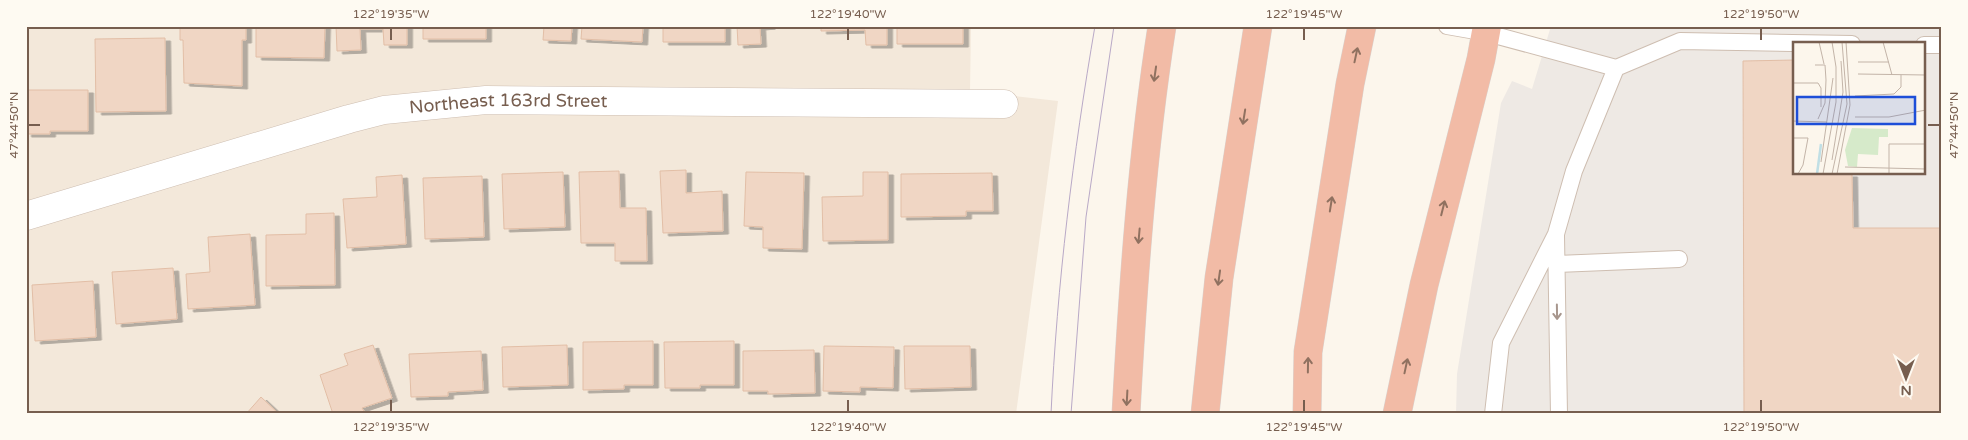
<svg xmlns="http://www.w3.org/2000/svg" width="1968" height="440" font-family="'Varela Round',sans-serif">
<defs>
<filter id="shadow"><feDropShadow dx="5.5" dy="3" stdDeviation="0" flood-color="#0004"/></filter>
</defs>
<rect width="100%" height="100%" fill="#fcf6ec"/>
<path fill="#f3e8da" d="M 26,26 L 971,26 L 970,91 L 1058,101 L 1016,414 L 26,414 Z"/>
<path fill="#eee9e4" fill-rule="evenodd" d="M 1551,26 L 1942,26 L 1942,414 L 1456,414 L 1457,374 L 1501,103 L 1512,81 L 1532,89 ZM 1794,44 L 1924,44 L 1924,174 L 1794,174 Z"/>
<path fill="#f0d6c4" stroke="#e2bea6" filter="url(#shadow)" d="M 180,26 L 246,26 L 246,40 L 242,40 L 242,86 L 184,83 L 183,40 L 180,40 Z
M 256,26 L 325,26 L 324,58 L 256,57 Z
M 336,26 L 407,26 L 407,45 L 384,45 L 383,29 L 360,29 L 361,50 L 337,51 Z
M 423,26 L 486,26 L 486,39 L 423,39 Z
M 544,26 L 572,26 L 571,41 L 543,40 Z
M 582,26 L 643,26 L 642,42 L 581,39 Z
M 663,26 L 725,26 L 725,42 L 663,42 Z
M 737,26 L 770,26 L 760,27 L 761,44 L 738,45 Z
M 821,26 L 887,26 L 887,45 L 866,45 L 865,30 L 821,31 Z
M 897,26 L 963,26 L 963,44 L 897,44 Z
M 165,38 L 166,111 L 96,112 L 95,39 Z
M 1794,60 L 1794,174 L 1852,174 L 1853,228 L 1942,228 L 1942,414 L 1744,414 L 1743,61 Z
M 26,90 L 88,90 L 88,131 L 50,131 L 50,134 L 26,134 Z
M 686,170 L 686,193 L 722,191 L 723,231 L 663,233 L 660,171 Z
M 619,171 L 620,208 L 646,208 L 647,261 L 615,261 L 615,243 L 581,243 L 579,172 Z
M 563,172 L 565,227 L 504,229 L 502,174 Z
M 746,172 L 804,173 L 802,249 L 763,248 L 763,227 L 744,226 Z
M 863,172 L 888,172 L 888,240 L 823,241 L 822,197 L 863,196 Z
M 992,173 L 993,211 L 966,211 L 966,216 L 901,217 L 901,174 Z
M 402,175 L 406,244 L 347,248 L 343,199 L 377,197 L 376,177 Z
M 482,176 L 484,237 L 425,239 L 423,178 Z
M 334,213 L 335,285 L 266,286 L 266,235 L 306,234 L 306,214 Z
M 250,234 L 255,305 L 188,309 L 186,274 L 210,272 L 208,237 Z
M 173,268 L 177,319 L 116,324 L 112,272 Z
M 93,281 L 96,337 L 35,341 L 32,285 Z
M 653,341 L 653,385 L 624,385 L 624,389 L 583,390 L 583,342 Z
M 734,341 L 734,385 L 700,385 L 700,388 L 665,388 L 664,342 Z
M 373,345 L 392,398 L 362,408 L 364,411 L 357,414 L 333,414 L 320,375 L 348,365 L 344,354 Z
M 567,345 L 568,385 L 503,387 L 502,347 Z
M 824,346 L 894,347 L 893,388 L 860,387 L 860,392 L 823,391 Z
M 904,346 L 970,346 L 971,387 L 905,389 Z
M 814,350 L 815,393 L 768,394 L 768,391 L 743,391 L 743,351 Z
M 481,351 L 483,390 L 448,392 L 448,396 L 411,397 L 409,354 Z
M 261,397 L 279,414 L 246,414 Z"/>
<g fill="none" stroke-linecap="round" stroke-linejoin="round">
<defs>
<path id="service" d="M 1447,26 L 1487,33 L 1616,68 L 1680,41 L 1852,44
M 1924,45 L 1942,45
M 1556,236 L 1559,414
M 1557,264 L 1679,259
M 1493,414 L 1501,343 L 1556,234 L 1574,171 L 1616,68"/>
<g id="minor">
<path id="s1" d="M 26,216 L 349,119 L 384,110 L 486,100 L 1004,104"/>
</g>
<path id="motorway" d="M 1126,414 C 1133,284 1142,154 1162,26
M 1205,414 L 1219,278 L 1258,26
M 1307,414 L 1308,352 L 1350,84 L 1362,26
M 1397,414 L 1424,285 L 1481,59 L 1487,26"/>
</defs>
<use href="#service" stroke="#cebeb1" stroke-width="18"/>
<use href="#minor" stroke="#cebeb1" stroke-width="29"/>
<use href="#motorway" stroke="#d9d2ce" stroke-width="29"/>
<use href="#service" stroke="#fff" stroke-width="16"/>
<use href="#minor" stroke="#fff" stroke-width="28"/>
<use href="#motorway" stroke="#f2bba6" stroke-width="28"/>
<path stroke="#b9a9c7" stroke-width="1" d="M 1051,414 C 1057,284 1073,154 1095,26
M 1071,414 L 1086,217 L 1114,26"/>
</g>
<defs><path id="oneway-shaft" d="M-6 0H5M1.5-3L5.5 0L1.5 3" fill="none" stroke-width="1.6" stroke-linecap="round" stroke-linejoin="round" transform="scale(1.25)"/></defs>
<g stroke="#907160">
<use href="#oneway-shaft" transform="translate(1356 55) rotate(-78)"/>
<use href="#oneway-shaft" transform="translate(1155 74) rotate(98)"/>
<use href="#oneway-shaft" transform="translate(1244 117) rotate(99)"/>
<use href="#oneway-shaft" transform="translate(1331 204) rotate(-81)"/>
<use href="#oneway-shaft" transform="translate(1443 208) rotate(-76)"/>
<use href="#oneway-shaft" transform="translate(1139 236) rotate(95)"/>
<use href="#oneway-shaft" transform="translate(1219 278) rotate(98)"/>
<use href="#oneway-shaft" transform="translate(1308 365) rotate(-89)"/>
<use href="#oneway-shaft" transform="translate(1406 366) rotate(-78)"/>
<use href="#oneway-shaft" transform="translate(1127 398) rotate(93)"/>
</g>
<use stroke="#a7968d" href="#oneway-shaft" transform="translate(1557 312) rotate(89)"/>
<path fill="none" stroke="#775e4f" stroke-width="2" d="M 391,28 L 391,40M 848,28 L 848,40M 1304,28 L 1304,40M 1761,28 L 1761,40M 28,125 L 40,125M 1928,125 L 1940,125M 391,400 L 391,412M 848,400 L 848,412M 1304,400 L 1304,412M 1761,400 L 1761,412"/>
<g text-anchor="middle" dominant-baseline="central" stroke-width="5" stroke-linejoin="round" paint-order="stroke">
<g font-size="18" fill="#775e4f" stroke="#fefaf2">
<text stroke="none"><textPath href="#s1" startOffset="498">Northeast 163rd Street</textPath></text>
</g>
</g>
<g transform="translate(1793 42)">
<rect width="132" height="132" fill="#fcf6ec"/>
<path d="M 59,86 L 95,87 L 95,95 L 86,95 L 85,113 L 65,112 L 64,125 L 55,124 L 52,108 Z" fill="#d6eaca"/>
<path fill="none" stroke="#c0dfe5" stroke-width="2.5" d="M 24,132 L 28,102"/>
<path fill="none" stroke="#c3b4a8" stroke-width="1" d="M 26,0 L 31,22M 63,0 L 101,0M 90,0 L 99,33M 65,20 L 96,20M 22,23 L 32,23 L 33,38 L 32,61 L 25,77M 65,32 L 133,33M 0,41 L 25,41 L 28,46 L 28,65M 62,54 L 101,52 L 108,45 L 108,33M 62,75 L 96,75 L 133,68M 0,79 L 34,80M 0,96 L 15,96 L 10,123 L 5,132M 39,118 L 50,50 L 48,19M 28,120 L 40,36M 52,125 L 133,127M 30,132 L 43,60 L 43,25 L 39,0M 39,132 L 54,62 L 49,0M 44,132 L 57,63 L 53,0M 96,132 L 96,102 L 133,102"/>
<path fill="#1d4ed8" fill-opacity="0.15" stroke="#1d4ed8" stroke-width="2.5" d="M 4,55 L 122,55 L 122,82 L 4,82 Z"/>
<rect width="132" height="132" fill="none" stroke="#775e4f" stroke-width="2.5"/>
</g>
<rect width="1968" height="440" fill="none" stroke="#fefaf2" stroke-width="55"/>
<g transform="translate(1906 378) rotate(180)" stroke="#fefaf2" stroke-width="4" paint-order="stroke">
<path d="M0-4L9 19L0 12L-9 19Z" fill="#775e4f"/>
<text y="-8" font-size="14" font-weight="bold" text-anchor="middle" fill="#775e4f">N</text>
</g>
<rect x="28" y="28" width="1912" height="384" fill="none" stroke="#775e4f" stroke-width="2"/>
<g font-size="12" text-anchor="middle" fill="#775e4f">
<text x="391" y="18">122°19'35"W</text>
<text x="848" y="18">122°19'40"W</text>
<text x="1304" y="18">122°19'45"W</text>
<text x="1761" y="18">122°19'50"W</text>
<text transform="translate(1954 125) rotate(-90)" y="4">47°44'50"N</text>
<text transform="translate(14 125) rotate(-90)" y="4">47°44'50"N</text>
<text x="391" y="431">122°19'35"W</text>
<text x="848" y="431">122°19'40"W</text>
<text x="1304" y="431">122°19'45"W</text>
<text x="1761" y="431">122°19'50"W</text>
</g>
</svg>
